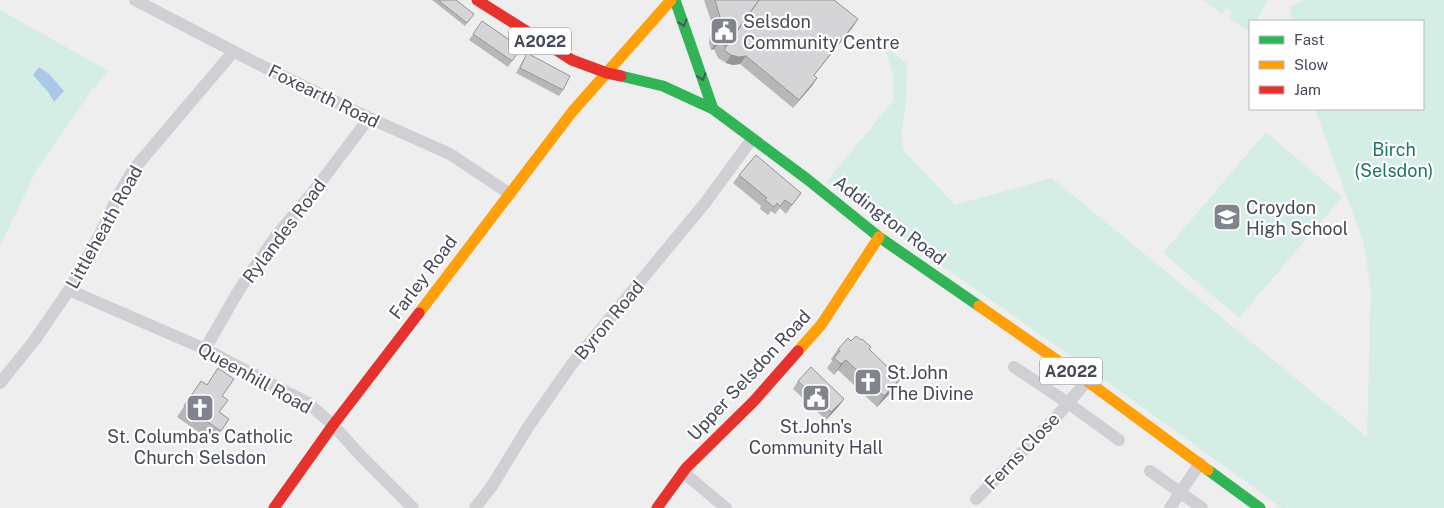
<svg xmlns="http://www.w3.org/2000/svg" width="1444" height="508" font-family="'Public Sans',sans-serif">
<rect width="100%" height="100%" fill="#efeeee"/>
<path fill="#d4ede5" d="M 1203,0 L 1268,0 L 1256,21 L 1250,21 L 1249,31 L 1228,18 L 1232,12 L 1226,8 L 1222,14 Z
M 1303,0 L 1444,0 L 1444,508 L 1282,508 L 1095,373 L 888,228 L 826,182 L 893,101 L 893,75 L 886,52 L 891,51 L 907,64 L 906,103 L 901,136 L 904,151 L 955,205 L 1052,178 L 1367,437 L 1371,290 L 1363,241 L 1315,109 L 1423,109 L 1423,21 L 1292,21 L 1290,7 Z
M 0,10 L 109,71 L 92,90 L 37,169 L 0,246 Z
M 1266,132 L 1342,197 L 1239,318 L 1163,253 Z"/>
<path fill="#aac8e8" d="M 39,67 L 49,74 L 64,91 L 54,102 L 49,93 L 33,75 Z"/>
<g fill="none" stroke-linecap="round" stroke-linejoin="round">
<path stroke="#cfcfd4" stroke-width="12" d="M 135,0 L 256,63 L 369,118 L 450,154 L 510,194
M 69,290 L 205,349 L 308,403 L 333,425 L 362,457 L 413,508
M 205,349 L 239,290 L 276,236 L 317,187 L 369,118
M 1014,367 L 1068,403 L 1119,440
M 0,383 L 34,341 L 69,290 L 98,238 L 120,192 L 133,170 L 233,52
M 1150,471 L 1202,508
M 683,472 L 726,508
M 976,499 L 1058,415 L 1087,381
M 475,508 L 492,486 L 528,427 L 572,364 L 705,203 L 752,139
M 1170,508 L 1200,463"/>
<path stroke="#30b455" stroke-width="11" d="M 675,0 L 713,109
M 621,76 L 663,86 L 713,109 L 807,179 L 879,237 L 979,306
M 1208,470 L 1260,508"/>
<path stroke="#ff9f0a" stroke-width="11" d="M 979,306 L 1087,381 L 1208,470
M 419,313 L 572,112 L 671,0
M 798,351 L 821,325 L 879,237"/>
<path stroke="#e5322d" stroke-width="11" d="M 477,0 L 572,60 L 607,73 L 621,76
M 274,508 L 333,425 L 419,313
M 657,508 L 686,468 L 754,401 L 798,351"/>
</g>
<path fill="#b7b7b9" d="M 432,0 L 456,0 L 474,14 L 465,26 Z
M 704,0 L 834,0 L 858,19 L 814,75 L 817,78 L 793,108 L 740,64 L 733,65 L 726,63 L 718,58 L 714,49 L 711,50 L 709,43 L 710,35 L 713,27 Z
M 482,21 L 521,48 L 508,67 L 469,40 Z
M 527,53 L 563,90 L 559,96 L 516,73 Z
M 739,175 L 801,193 L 786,214 L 780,208 L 775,214 L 771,211 L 768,215 L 760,209 L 761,206 L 733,183 Z
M 851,341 L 869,350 L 900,379 L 893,390 L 877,407 L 838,370 L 834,375 L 827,368 L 832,361 L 831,359 L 838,349 Z
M 201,381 L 222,396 L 219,412 L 229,419 L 213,442 L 177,417 Z
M 798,381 L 844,399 L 838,407 L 826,420 L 793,389 Z"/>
<path fill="#959596" d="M 858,19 L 853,27 L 808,83 L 814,75 Z
M 718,39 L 722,39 L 714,49 L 711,50 Z
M 731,55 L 746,56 L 740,64 L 733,65 L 726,63 Z
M 817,78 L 812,86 L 793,108 L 799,100 Z
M 846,360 L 834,375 L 841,364 Z
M 900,379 L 893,390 L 877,407 L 884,396 Z
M 844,399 L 838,407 L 826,420 L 831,412 Z"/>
<path fill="#d5d5d7" stroke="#959596" d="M 438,0 L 456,0 L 474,14 L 467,23 Z
M 715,0 L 759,0 L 725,47 L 722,39 L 718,39 L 717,32 L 717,24 L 720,17 Z
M 759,0 L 834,0 L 858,19 L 814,75 L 817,78 L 799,100 L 746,56 L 739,57 L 731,55 L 724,50 Z
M 482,21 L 521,48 L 512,61 L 473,34 Z
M 527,53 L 570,76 L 563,90 L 520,68 Z
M 756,155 L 801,193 L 792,205 L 785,200 L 780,206 L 777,203 L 774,207 L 765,200 L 767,198 L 739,175 Z
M 856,336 L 861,340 L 862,339 L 871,347 L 869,349 L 900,379 L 884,396 L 846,360 L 841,364 L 834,358 L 840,351 L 838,349 L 848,338 L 851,341 Z
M 811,367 L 844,399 L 831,412 L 798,381 Z
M 218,368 L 234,379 L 222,396 L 228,400 L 219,412 L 229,419 L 221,431 L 184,406 L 201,381 L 207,385 Z"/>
<defs><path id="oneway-chevron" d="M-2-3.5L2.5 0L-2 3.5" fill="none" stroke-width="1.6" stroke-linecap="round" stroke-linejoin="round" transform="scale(1.25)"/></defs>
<g stroke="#435a58">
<use href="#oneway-chevron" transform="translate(683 23) rotate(71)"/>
<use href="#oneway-chevron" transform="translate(702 77) rotate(71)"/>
</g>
<defs>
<symbol id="civic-square" viewBox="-11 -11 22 22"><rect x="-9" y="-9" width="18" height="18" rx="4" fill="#81838d" stroke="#fff"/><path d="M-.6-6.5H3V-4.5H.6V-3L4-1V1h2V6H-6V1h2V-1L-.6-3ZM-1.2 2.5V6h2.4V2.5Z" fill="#fff"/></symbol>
<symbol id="school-square" viewBox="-11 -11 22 22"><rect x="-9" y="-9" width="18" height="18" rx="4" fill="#81838d" stroke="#fff"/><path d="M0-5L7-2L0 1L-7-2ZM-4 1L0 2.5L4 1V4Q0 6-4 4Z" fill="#fff"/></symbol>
<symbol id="church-square" viewBox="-11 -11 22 22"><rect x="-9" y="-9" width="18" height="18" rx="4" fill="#81838d" stroke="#fff"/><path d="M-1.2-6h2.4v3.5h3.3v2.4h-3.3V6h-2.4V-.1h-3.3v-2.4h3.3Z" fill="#fff"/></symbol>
</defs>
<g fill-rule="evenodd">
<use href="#civic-square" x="708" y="15" width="32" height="32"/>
<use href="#school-square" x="1211" y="201" width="32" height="32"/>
<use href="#church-square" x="852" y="366" width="32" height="32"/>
<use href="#civic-square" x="800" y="382" width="32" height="32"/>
<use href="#church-square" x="184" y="392" width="32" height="32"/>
</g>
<g text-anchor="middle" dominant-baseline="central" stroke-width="4.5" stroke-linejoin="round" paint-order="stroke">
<g fill="#fff" stroke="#7e808b" stroke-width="1">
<rect x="509" y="27.5" width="62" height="27" rx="4"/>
<rect x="1040" y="357.5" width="62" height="27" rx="4"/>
</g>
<g font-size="16" font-weight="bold" fill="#464a59">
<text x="540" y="41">A2022</text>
<text x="1071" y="371">A2022</text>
</g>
<g font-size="18" fill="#464a59" stroke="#fff" text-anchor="start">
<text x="743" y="21">Selsdon<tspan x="743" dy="21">Community Centre</tspan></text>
<text x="1246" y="207">Croydon<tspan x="1246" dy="21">High School</tspan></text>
<text x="887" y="372">St.John<tspan x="887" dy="21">The Divine</tspan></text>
<text x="816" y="426" text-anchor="middle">St.John's<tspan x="816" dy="21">Community Hall</tspan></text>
<text x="200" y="436" text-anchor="middle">St. Columba's Catholic<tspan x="200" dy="21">Church Selsdon</tspan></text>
</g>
<g font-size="18" fill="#464a59" stroke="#fff">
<text transform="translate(324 96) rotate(26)">Foxearth Road</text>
<text transform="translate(890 220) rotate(37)">Addington Road</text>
<text transform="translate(104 227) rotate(-61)">Littleheath Road</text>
<text transform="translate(284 231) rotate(-53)">Rylandes Road</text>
<text transform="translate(423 277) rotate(-53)">Farley Road</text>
<text transform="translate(609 320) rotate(-50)">Byron Road</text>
<text transform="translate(749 375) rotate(-47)">Upper Selsdon Road</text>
<text transform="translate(255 378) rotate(29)">Queenhill Road</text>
<text transform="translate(1022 451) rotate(-46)">Ferns Close</text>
</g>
<g font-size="18" fill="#1b7666" stroke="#fff">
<text x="1394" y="149">Birch<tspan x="1394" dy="21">(Selsdon)</tspan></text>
</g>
</g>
<rect x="1249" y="20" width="175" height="90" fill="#ffffff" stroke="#b5b7bd"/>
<rect x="1259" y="36" width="25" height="8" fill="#30b455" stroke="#b5b7bd"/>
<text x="1294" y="45" font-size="15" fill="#464a59">Fast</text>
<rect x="1259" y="61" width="25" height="8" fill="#ff9f0a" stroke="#b5b7bd"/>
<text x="1294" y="70" font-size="15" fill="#464a59">Slow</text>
<rect x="1259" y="86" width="25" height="8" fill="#e5322d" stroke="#b5b7bd"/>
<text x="1294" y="95" font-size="15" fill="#464a59">Jam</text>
</svg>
